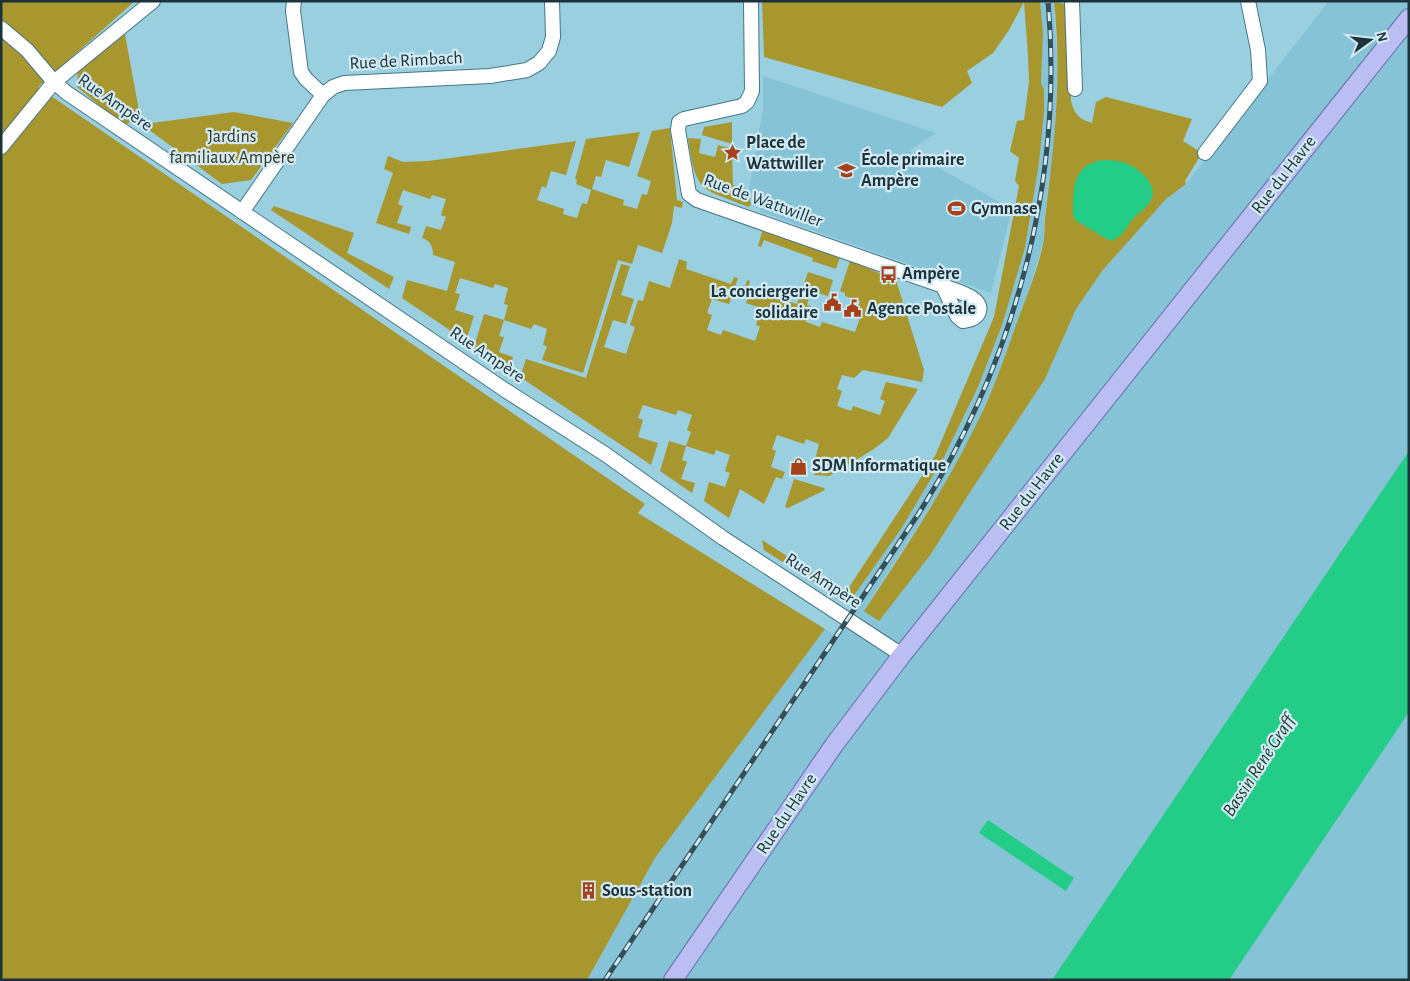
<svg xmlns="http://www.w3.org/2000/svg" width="1410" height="981" font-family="'Alegreya Sans',sans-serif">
<rect width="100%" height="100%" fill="#9acfdf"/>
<path fill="#87c3d6" d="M 1040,1 L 1053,1 L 1058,68 L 1056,104 L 1054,147 L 1044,218 L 1044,238 L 1028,294 L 998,375 L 973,432 L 946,482 L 864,610 L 931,554 L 972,489 L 1045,379 L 1076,309 L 1102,271 L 1166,199 L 1186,184 L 1329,1 L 1409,1 L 1409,980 L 587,980 L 655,858 L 825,629 L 833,634 L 853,606 L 848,604 L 901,529 L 944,457 L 978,387 L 1002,325 L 1025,248 L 1039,163 L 1044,112 L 1044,90 L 1041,83 L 1043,33 Z
M 763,76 L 936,133 L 909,151 L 1012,209 L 991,293 L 761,212 L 749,189 L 763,109 Z"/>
<path fill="#a8962f" d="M 1,1 L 135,1 L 38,87 L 645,504 L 638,513 L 825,629 L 655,858 L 587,980 L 1,980 Z
M 762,1 L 1040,1 L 1043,33 L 1041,83 L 1044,90 L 1044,112 L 1039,163 L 1025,248 L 1002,325 L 978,387 L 944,457 L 901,529 L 848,604 L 842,598 L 935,456 L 994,317 L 1019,186 L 1015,181 L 1019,158 L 1010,151 L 1017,121 L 1024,120 L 1029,82 L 1028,56 L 1024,2 L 1009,30 L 993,53 L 967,71 L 972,83 L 942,107 L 764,57 Z
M 1054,2 L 1069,5 L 1071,101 C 1074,114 1079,119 1092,123 L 1096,102 L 1106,97 L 1192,119 L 1183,141 L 1202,153 L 1185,181 L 1186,184 L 1166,199 L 1102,271 L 1076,309 L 1045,379 L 972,489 L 931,554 L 879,621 L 864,611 C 902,553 941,495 972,433 C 990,399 1003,362 1016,325 C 1026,298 1039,267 1044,239 C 1045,229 1044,219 1046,209 C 1055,140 1062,71 1054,2 Z
M 125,34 L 141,122 L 122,124 L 77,87 L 78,69 Z
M 234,112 L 293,123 L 251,180 L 222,184 L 144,126 L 152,123 Z
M 732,122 L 732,144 L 702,135 L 704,127 Z
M 670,128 L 677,200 L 683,202 L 682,208 L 674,206 L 672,223 L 662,253 L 638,245 L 632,264 L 618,260 L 583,373 L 542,360 L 547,346 L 543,345 L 547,329 L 534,324 L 531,329 L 504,320 L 499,336 L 504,337 L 499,352 L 513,357 L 509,370 L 474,347 L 484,314 L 504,320 L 508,305 L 504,304 L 508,288 L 495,284 L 493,288 L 460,278 L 455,293 L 460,294 L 455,310 L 474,316 L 466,341 L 402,298 L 407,280 L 447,291 L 455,262 L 433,255 C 433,247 431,241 422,238 L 426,226 L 441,230 L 446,217 L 441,215 L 446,199 L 432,195 L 430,199 L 403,190 L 398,204 L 403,206 L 397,223 L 411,227 L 409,234 L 376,223 L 393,173 L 384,169 L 388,156 L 403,162 L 428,161 L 576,141 L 566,175 L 551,171 L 546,188 L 542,186 L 537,200 L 564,209 L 563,214 L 577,218 L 582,203 L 587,204 L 591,190 L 576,184 L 577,180 L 575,179 L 586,139 L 640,132 L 629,167 L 606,160 L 601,177 L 596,176 L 592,189 L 624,200 L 623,205 L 637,209 L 642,194 L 647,195 L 651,181 L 637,176 L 652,131 Z
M 688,138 L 701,139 L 699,153 L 715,157 L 718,145 L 732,149 L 733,185 L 746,189 L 751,204 L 749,207 C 700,188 696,193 688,138 Z
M 274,206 L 354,233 L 347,253 L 394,277 L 389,289 L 271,210 Z
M 763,229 L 840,257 L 836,269 L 812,261 L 813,258 L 764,240 L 761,247 L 758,246 Z
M 679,259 L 687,262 L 686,269 L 731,284 L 734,277 L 738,278 L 729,304 L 712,299 L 707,313 L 712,315 L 707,330 L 721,335 L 723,330 L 755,341 L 760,327 L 756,325 L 761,308 L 746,303 L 749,293 L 744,291 L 747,280 L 750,281 L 748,289 L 797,304 L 808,272 L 833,280 L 828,296 L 811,291 L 807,305 L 811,306 L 806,322 L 820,327 L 822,322 L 855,332 L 860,318 L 855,316 L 860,301 L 845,296 L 845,293 L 840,291 L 850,261 L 896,280 L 924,370 L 922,382 L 863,370 L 854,378 L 842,375 L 837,389 L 842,391 L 837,406 L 851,411 L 853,406 L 880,415 L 885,401 L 880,399 L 886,382 L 918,389 L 888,438 L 874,449 L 829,476 L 814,475 L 819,461 L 815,460 L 819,444 L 806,439 L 804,444 L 777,435 L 772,449 L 776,451 L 771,467 L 785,472 L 782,479 L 776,477 L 764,504 L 740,489 L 729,518 L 704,501 L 709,482 L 725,487 L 730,473 L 725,471 L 730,455 L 716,450 L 714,455 L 686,446 L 682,460 L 687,462 L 681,479 L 695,483 L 692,493 L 660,471 L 669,441 L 686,446 L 691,432 L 687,430 L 692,415 L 678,410 L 676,415 L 643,405 L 638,418 L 643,420 L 638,437 L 658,443 L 651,465 L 520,377 L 526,359 L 586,378 L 621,264 L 630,266 L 621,295 L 634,299 L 626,324 L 613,320 L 604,347 L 626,354 L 635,327 L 630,325 L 638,300 L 643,301 L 649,281 L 670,288 Z
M 794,479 L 824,488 L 825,490 L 788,508 L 785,507 Z
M 762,540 L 838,589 L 834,595 L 764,550 Z"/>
<path fill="#23cc87" d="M 1106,160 C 1112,160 1119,161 1125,163 C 1138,167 1159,185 1151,200 C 1147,208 1138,213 1132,220 C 1125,229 1122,238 1110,241 L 1075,220 C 1072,214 1073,208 1073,201 C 1074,177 1080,162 1106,160 Z
M 1409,451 L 1409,712 L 1229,980 L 1052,980 Z
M 988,820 L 1074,878 L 1066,891 L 979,833 Z"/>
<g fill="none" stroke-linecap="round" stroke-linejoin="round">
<defs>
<path id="minor" d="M 294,1 L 293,11 L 301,72 L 306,79 L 323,95
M 751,1 L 752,91 L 747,102 L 742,106 L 684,119 L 679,122 L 678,130 L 689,194 L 697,200 L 943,286 L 957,316 L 963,321 C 969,320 975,319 978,314 C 987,297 952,290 943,286
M 1072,1 L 1075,89
M 1,28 L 27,50 L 54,82 L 67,93 L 505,390 L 605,454 L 723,538 L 902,655
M 1,147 L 54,82 L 153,1
M 1205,153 L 1260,81 L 1258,50 L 1248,1
M 242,212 L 323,95 L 333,87 L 344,83 L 490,76 L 527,70 L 539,63 L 549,51 L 553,37 L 552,1"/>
<path id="major" d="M 673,980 L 834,745 L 902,655 L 1409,18"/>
</defs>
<use href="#minor" stroke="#457786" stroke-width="16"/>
<use href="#major" stroke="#6570ab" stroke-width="20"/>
<use href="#minor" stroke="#fff" stroke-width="14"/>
<use href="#major" stroke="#babef2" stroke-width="18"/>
<defs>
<path id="rail" d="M 605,980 L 919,513 C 1015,361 1064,181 1048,1"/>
</defs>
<use href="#rail" stroke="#344f57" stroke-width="5"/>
<use href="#rail" stroke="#d1eaf3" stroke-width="3" stroke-dasharray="9" stroke-linecap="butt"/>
</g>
<defs>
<symbol id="sight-bare" viewBox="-9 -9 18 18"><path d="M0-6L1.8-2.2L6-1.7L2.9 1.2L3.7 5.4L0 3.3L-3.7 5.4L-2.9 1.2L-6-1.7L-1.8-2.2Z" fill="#a7411a" stroke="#d1eaf3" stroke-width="2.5" paint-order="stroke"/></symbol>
<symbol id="school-bare" viewBox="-9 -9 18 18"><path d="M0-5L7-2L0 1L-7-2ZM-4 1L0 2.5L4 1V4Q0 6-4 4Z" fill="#a7411a" stroke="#d1eaf3" stroke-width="2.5" paint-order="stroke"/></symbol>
<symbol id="stadium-bare" viewBox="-9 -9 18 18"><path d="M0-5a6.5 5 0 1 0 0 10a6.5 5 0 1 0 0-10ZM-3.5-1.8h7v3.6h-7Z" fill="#a7411a" stroke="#d1eaf3" stroke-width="2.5" paint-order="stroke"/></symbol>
<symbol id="bus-bare" viewBox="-9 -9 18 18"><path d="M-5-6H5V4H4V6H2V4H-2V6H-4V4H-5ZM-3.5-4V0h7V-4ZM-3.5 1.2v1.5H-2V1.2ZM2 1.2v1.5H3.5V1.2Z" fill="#a7411a" stroke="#d1eaf3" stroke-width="2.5" paint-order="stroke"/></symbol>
<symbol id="civic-bare" viewBox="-9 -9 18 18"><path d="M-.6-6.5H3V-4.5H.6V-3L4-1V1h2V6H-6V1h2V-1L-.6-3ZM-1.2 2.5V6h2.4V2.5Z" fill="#a7411a" stroke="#d1eaf3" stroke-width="2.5" paint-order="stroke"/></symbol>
<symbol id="shop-bare" viewBox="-9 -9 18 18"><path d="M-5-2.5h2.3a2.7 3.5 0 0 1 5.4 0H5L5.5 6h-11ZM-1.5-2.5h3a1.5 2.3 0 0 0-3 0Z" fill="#a7411a" stroke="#d1eaf3" stroke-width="2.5" paint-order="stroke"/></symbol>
<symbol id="building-bare" viewBox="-9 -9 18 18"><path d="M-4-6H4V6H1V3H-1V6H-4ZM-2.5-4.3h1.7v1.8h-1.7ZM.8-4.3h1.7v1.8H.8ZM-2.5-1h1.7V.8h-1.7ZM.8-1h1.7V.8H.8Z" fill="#a7411a" stroke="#d1eaf3" stroke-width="2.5" paint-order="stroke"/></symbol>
</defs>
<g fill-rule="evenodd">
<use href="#sight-bare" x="720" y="140" width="25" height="25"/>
<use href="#school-bare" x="834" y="158" width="25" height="25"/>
<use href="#stadium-bare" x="944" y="196" width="25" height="25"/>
<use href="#bus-bare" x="876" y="262" width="25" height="25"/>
<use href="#civic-bare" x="820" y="290" width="25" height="25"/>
<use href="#civic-bare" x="840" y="296" width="25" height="25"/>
<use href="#shop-bare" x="786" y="454" width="25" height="25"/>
<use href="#building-bare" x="576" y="878" width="25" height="25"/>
</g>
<g text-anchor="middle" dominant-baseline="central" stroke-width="4.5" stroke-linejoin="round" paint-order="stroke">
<g font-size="18" fill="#1d3239" stroke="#d1eaf3">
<text transform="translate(406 61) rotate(-3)">Rue de Rimbach</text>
<text transform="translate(115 103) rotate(35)">Rue Ampère</text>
<text transform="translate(1284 175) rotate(-52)">Rue du Havre</text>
<text transform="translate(763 201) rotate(20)">Rue de Wattwiller</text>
<text transform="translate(487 355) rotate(34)">Rue Ampère</text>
<text transform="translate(1032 492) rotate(-52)">Rue du Havre</text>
<text transform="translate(823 581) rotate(33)">Rue Ampère</text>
<text transform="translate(787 814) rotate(-56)">Rue du Havre</text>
</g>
<g font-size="18" fill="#39341c" stroke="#d1eaf3">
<text x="232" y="137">Jardins<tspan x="232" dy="21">familiaux Ampère</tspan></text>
</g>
<g font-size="18" font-weight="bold" fill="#1d3239" stroke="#d1eaf3" text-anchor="start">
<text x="746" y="143">Place de<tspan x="746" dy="21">Wattwiller</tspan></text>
<text x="861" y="160">École primaire<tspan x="861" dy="21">Ampère</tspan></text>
<text x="971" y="209">Gymnase</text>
<text x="902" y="274">Ampère</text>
<text x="818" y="292" text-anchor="end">La conciergerie<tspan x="818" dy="21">solidaire</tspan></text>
<text x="867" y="309">Agence Postale</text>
<text x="812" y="466">SDM Informatique</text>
<text x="602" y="891">Sous-station</text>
</g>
<g font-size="19" font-style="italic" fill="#1f372a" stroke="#d1eaf3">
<text transform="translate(1259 766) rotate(-57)">Bassin René Graff</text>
</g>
</g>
<rect width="1410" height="981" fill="none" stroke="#1d3239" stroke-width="5"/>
<g transform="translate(1370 40) rotate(75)" stroke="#d1eaf3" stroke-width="4" paint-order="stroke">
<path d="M0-4L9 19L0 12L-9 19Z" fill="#1d3239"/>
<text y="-8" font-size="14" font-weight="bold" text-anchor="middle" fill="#1d3239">N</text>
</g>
</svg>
